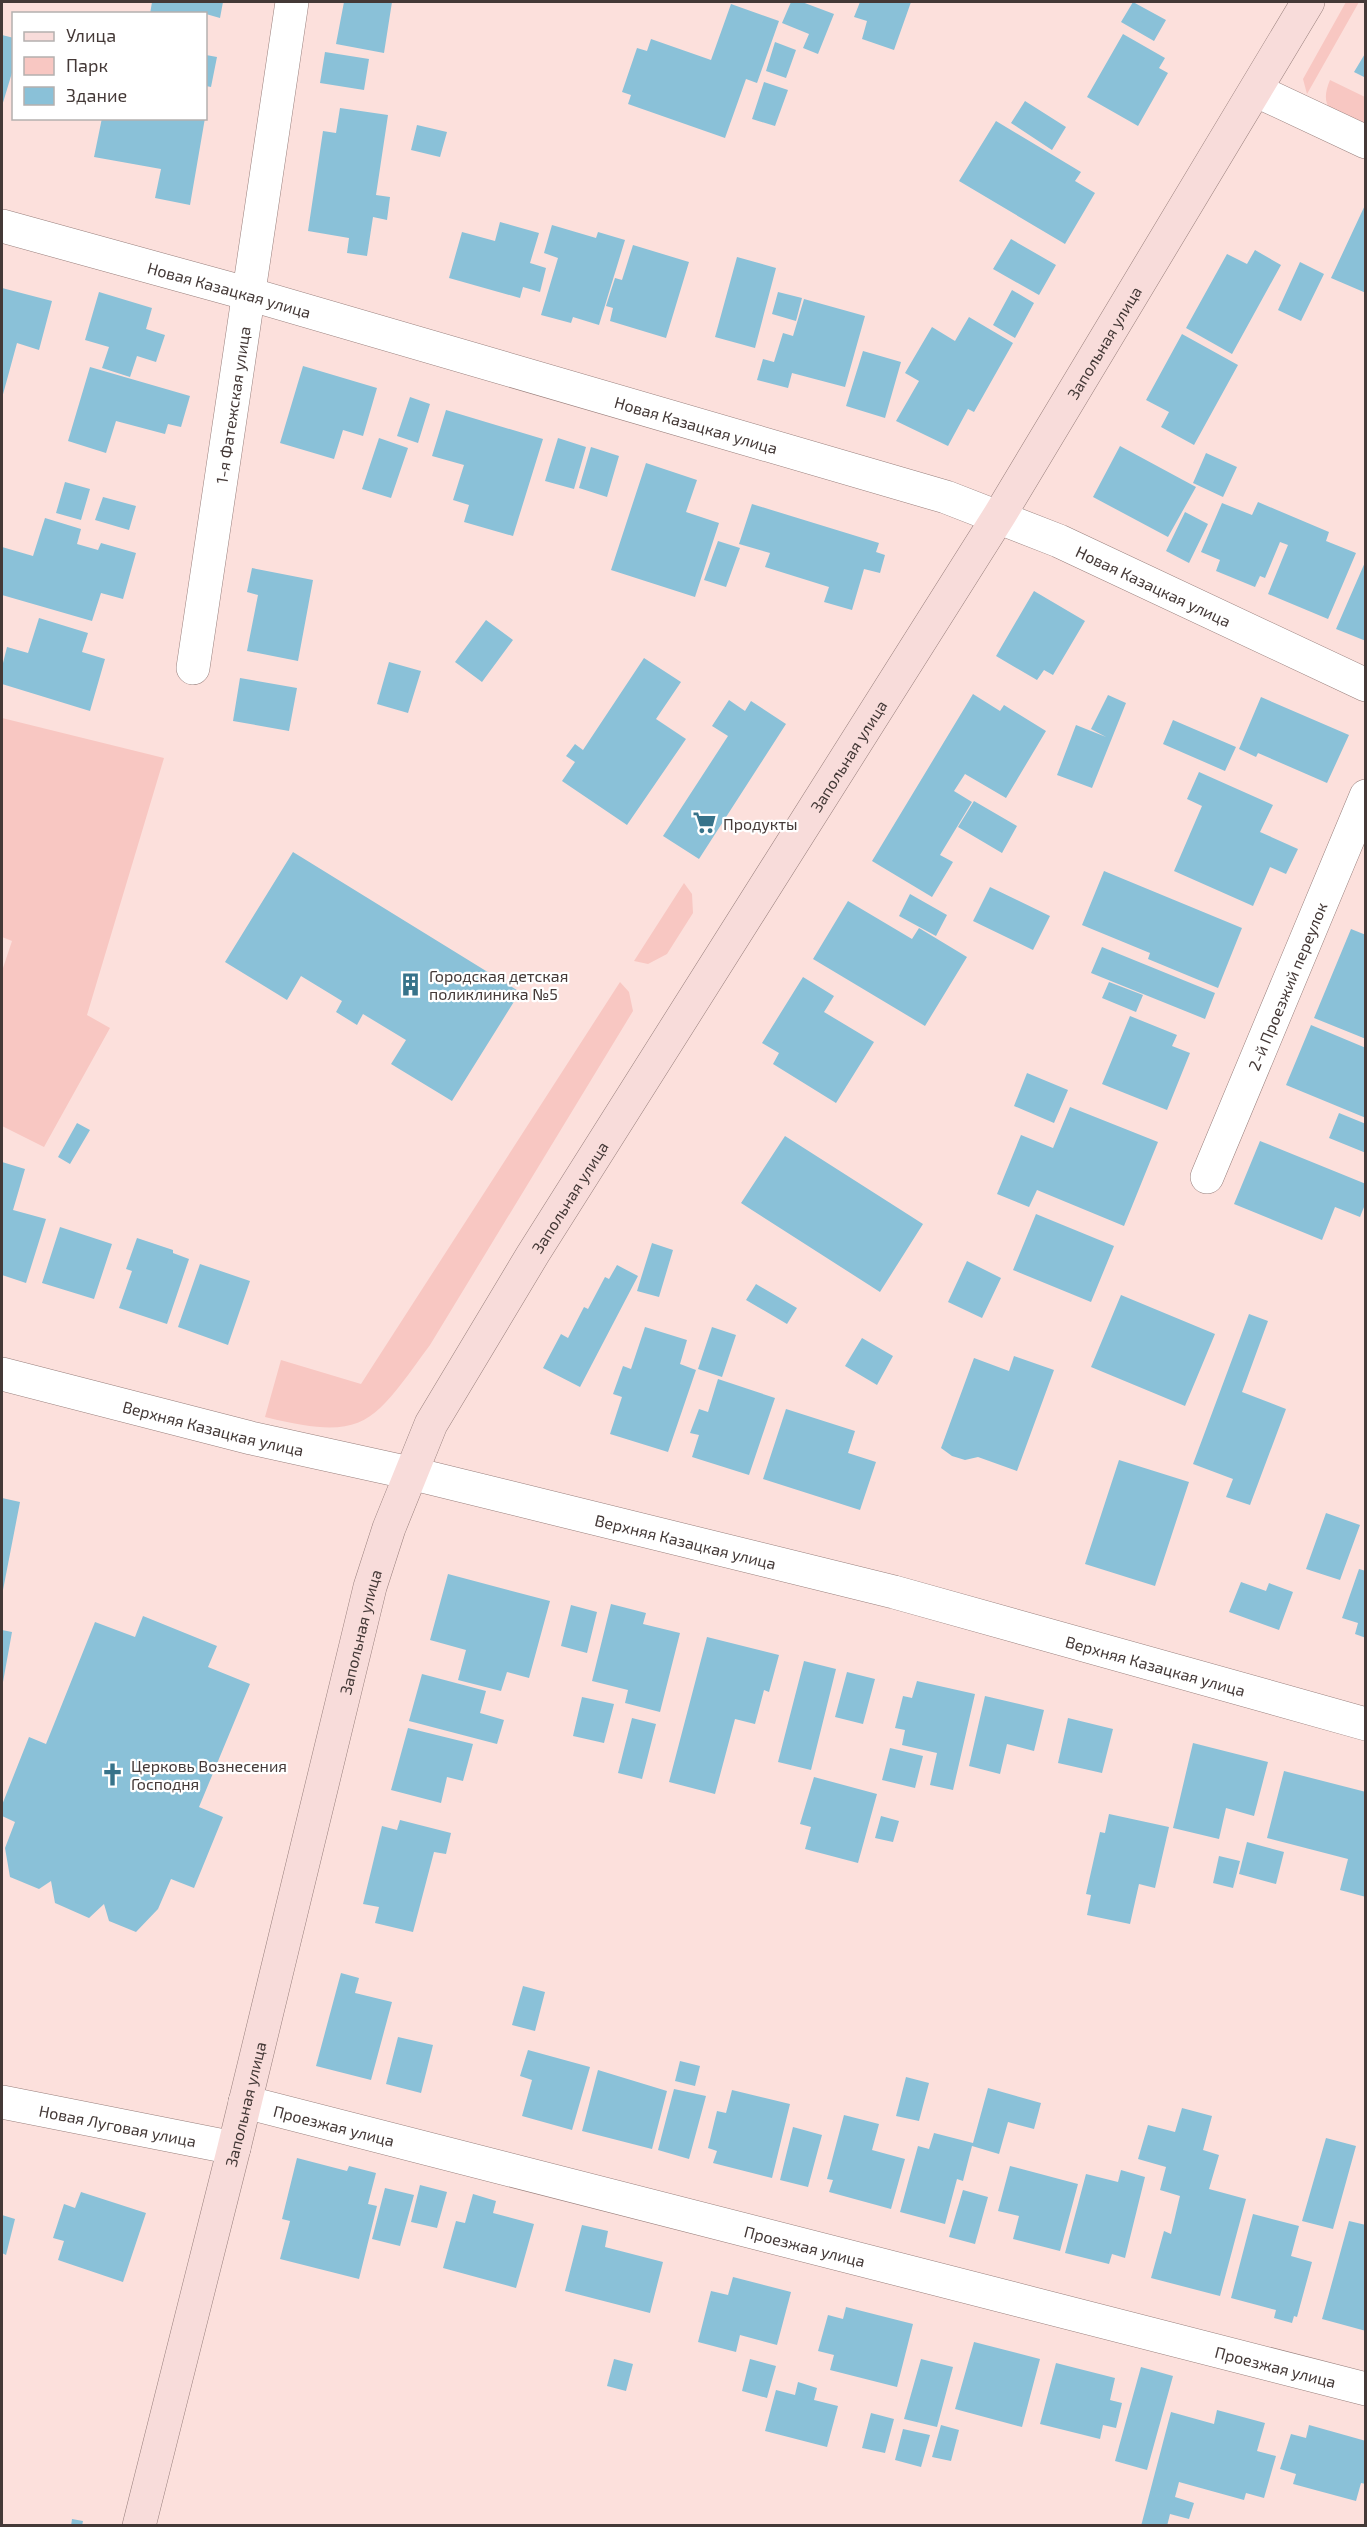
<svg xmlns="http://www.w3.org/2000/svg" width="1367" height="2527" font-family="'Exo 2',sans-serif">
<rect width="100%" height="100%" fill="#fce0dc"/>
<path fill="#f8c7c2" d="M 1346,2 L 1359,2 L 1307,94 L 1303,79 Z
M 1330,80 L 1365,97 L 1365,128 C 1340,116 1316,113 1330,80 Z
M 2,718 L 164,758 L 87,1015 L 110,1028 L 44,1147 L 2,1126 L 2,971 L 12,941 L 2,937 Z
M 684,883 L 692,894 L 693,913 L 667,954 L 648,964 L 634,961 Z
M 620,982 L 629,992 L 633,1011 L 430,1345 C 372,1424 366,1442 265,1417 L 281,1360 L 361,1384 Z"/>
<path fill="#8ac1d8" d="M 152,2 L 223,2 L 220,18 L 206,14 L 150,14 Z
M 344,2 L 392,2 L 384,53 L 336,44 Z
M 791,2 L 802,2 L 834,14 L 818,54 L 803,48 L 809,34 L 782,23 Z
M 860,2 L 911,2 L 894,50 L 862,39 L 867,21 L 854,17 Z
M 1133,2 L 1166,20 L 1154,41 L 1121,22 Z
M 731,4 L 779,21 L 757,83 L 746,79 L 725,138 L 628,104 L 631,95 L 622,92 L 637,48 L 647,51 L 651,39 L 711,60 Z
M 1123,34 L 1165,58 L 1159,68 L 1168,73 L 1138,126 L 1087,97 Z
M 2,35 L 14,38 L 14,66 L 2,106 Z
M 775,42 L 796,50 L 786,78 L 766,71 Z
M 325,52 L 369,59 L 364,90 L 320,83 Z
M 1366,52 L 1366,78 L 1354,72 Z
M 206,55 L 217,57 L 211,87 L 206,86 Z
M 764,82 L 788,90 L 775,126 L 752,119 Z
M 1025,101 L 1066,127 L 1052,150 L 1011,123 Z
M 340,108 L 388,115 L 376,195 L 390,197 L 387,220 L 373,217 L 367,256 L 347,253 L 349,238 L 308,231 L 323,131 L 336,133 Z
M 102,118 L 205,118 L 190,205 L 155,198 L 161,169 L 94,157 Z
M 996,121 L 1081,172 L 1075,181 L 1095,193 L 1065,244 L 959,181 Z
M 417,125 L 447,132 L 440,157 L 411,150 Z
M 1366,203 L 1366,293 L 1331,278 Z
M 500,222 L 539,233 L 530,263 L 546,268 L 540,292 L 523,287 L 520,298 L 449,278 L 462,232 L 495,241 Z
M 552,225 L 596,238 L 598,232 L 625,240 L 599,325 L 573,317 L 571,323 L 541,315 L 558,258 L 544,253 Z
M 1011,239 L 1056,265 L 1039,295 L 993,269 Z
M 633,245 L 689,262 L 666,338 L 610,321 L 613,308 L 606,306 L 615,278 L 622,280 Z
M 1255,250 L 1281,265 L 1232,354 L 1186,328 L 1227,254 L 1247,264 Z
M 737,257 L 776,268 L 755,348 L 715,337 Z
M 1300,262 L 1324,274 L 1301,321 L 1278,310 Z
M 2,288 L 52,301 L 39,350 L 17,343 L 2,398 Z
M 1012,290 L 1034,303 L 1015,338 L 993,325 Z
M 99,292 L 152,308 L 146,329 L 165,335 L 156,362 L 137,356 L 130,377 L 102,368 L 109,347 L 85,340 Z
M 778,292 L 802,298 L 796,321 L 772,314 Z
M 804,299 L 865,316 L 845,387 L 792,373 L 788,388 L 757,380 L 763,359 L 774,362 L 783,333 L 793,336 Z
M 969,317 L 1013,343 L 974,412 L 968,409 L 948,446 L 896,421 L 919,381 L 905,373 L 932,327 L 955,341 Z
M 1182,334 L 1238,365 L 1194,445 L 1161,427 L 1169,412 L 1146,400 Z
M 863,351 L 901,362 L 885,418 L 846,406 Z
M 303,366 L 377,388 L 363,436 L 343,430 L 334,459 L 280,443 Z
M 90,367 L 190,396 L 181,427 L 168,424 L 165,434 L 116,421 L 106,453 L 68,441 Z
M 410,397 L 430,404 L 418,443 L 397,436 Z
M 446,410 L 543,439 L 513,536 L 464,522 L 469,505 L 453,500 L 464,465 L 432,456 Z
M 379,438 L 408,448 L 391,498 L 362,489 Z
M 558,438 L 586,447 L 574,489 L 545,481 Z
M 1120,446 L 1196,487 L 1168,537 L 1093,497 Z
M 591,447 L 619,456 L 607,497 L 579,488 Z
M 1206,453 L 1237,467 L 1223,497 L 1193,483 Z
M 646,463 L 697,480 L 686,512 L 719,523 L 695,597 L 611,570 Z
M 65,482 L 90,489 L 81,520 L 56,513 Z
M 103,497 L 136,506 L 129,530 L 95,520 Z
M 1258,502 L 1329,532 L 1326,541 L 1356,553 L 1328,619 L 1268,594 L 1288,545 L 1280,542 L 1265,578 L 1260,576 L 1255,587 L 1216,571 L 1220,560 L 1201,552 L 1222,503 L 1252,515 Z
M 752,504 L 879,543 L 876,552 L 885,555 L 880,573 L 864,569 L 852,610 L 824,602 L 829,587 L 765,567 L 770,553 L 739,544 Z
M 1185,512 L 1208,524 L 1189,563 L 1166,551 Z
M 45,518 L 81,529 L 77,544 L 98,550 L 101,543 L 136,553 L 123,599 L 101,593 L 92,621 L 2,595 L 2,547 L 33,556 Z
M 718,541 L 740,548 L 726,587 L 704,580 Z
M 1366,560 L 1366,641 L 1336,629 Z
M 252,568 L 313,580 L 298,661 L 247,651 L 258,595 L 247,592 Z
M 1034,591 L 1085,621 L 1053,675 L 1044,670 L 1037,680 L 996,656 Z
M 39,618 L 88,633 L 82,652 L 105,659 L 90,711 L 2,684 L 2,667 L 7,647 L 28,653 Z
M 486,620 L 513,640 L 482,682 L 455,662 Z
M 644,658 L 681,682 L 656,719 L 686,739 L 627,825 L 562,781 L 575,762 L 566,756 L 575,744 L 583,750 Z
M 389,662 L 421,671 L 408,713 L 377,704 Z
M 240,678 L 297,688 L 289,731 L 233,721 Z
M 973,694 L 1000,711 L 1004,705 L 1046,731 L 1006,798 L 965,774 L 954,791 L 972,802 L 940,855 L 953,862 L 932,897 L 872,861 Z
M 1108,695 L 1126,703 L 1092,788 L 1057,775 L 1076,725 L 1106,737 L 1091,729 Z
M 1261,697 L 1349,735 L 1327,783 L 1258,753 L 1256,757 L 1239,749 Z
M 729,700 L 745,711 L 751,701 L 786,724 L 699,859 L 663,836 L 728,736 L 712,726 Z
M 1173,720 L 1236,747 L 1225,771 L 1163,744 Z
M 1199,772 L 1273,805 L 1260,832 L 1298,849 L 1286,874 L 1270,867 L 1253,906 L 1174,871 L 1202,806 L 1187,799 Z
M 974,801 L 1017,826 L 1002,853 L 958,827 Z
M 293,852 L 520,992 L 452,1101 L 391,1064 L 406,1040 L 363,1014 L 357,1025 L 336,1012 L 342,1001 L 301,976 L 287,1000 L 225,962 Z
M 1104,871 L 1242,928 L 1218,988 L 1148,959 L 1150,953 L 1082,925 Z
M 990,887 L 1050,916 L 1033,950 L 973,921 Z
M 910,894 L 947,915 L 936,936 L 899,916 Z
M 848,901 L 912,939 L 919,928 L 967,957 L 925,1026 L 813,959 Z
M 1351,929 L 1366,935 L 1366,1039 L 1314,1018 Z
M 1102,947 L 1215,993 L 1205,1019 L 1091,973 Z
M 803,977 L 834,996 L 824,1012 L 874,1042 L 836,1103 L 773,1064 L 779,1053 L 762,1043 Z
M 1109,982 L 1143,995 L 1136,1012 L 1102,998 Z
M 1130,1016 L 1177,1035 L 1172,1046 L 1190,1053 L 1167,1110 L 1102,1084 Z
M 1311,1025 L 1366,1048 L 1366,1118 L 1286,1085 Z
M 1027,1073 L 1068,1090 L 1054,1123 L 1014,1106 Z
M 1070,1107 L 1158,1142 L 1124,1226 L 1037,1190 L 1029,1207 L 997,1194 L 1021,1135 L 1053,1148 Z
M 1339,1113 L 1366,1124 L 1366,1153 L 1329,1138 Z
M 77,1123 L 90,1130 L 70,1164 L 58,1157 Z
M 785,1136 L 923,1224 L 880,1292 L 741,1203 Z
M 1260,1141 L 1366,1184 L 1366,1202 L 1360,1217 L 1335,1207 L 1322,1240 L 1234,1204 Z
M 2,1162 L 25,1169 L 13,1210 L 46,1219 L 26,1283 L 2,1275 Z
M 1036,1214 L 1114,1246 L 1091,1302 L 1013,1270 Z
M 60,1227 L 112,1244 L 94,1299 L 42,1283 Z
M 137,1238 L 173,1250 L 173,1253 L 189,1259 L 167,1324 L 119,1308 L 132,1271 L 126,1269 Z
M 652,1243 L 673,1250 L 659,1297 L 637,1291 Z
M 967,1261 L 1001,1278 L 982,1318 L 948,1302 Z
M 200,1264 L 250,1281 L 228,1345 L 178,1327 Z
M 617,1265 L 638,1276 L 580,1387 L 543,1368 L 561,1334 L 568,1338 L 584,1307 L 588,1309 L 605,1277 L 609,1279 Z
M 756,1284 L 797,1308 L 787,1324 L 746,1300 Z
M 1121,1295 L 1215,1334 L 1185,1406 L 1091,1367 Z
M 1249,1314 L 1268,1321 L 1242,1392 L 1286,1409 L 1250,1505 L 1226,1497 L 1233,1479 L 1193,1464 Z
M 645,1327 L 687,1340 L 680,1364 L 696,1370 L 668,1452 L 610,1434 L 622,1397 L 613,1394 L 623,1366 L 631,1369 Z
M 712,1327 L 736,1335 L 722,1377 L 698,1369 Z
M 862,1338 L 893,1356 L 877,1385 L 845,1366 Z
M 1014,1356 L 1054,1370 L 1017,1471 L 978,1457 L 965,1460 L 952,1456 L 941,1448 L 974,1358 L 1009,1371 Z
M 718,1379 L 775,1398 L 749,1475 L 692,1457 L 699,1435 L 690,1433 L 699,1409 L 708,1412 Z
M 786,1409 L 855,1431 L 848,1453 L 876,1462 L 860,1510 L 763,1479 Z
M 1119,1460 L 1189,1482 L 1155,1586 L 1085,1564 Z
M 2,1498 L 20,1502 L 3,1590 L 2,1590 Z
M 1326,1513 L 1360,1525 L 1340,1580 L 1306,1569 Z
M 1359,1569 L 1366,1571 L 1366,1638 L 1355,1634 L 1358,1623 L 1342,1618 Z
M 448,1574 L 550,1601 L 529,1678 L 507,1672 L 501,1691 L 458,1680 L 466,1650 L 430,1640 Z
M 1241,1582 L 1266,1591 L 1269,1583 L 1293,1592 L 1279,1630 L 1229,1612 Z
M 611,1604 L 646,1613 L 643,1624 L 680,1633 L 660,1712 L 625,1703 L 628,1690 L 592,1681 Z
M 571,1605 L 597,1612 L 587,1653 L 561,1646 Z
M 143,1616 L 217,1646 L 208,1667 L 250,1684 L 199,1807 L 223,1817 L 194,1888 L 171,1879 L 158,1909 L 136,1932 L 109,1921 L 104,1904 L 89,1918 L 55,1903 L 51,1881 L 39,1889 L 10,1877 L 5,1848 L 15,1822 L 2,1816 L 2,1805 L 29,1737 L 46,1744 L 95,1622 L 135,1637 Z
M 2,1630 L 12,1632 L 3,1682 L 2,1681 Z
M 707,1637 L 779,1655 L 769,1692 L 764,1690 L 755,1724 L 735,1719 L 715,1794 L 669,1782 Z
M 804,1661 L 836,1669 L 811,1770 L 778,1762 Z
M 847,1672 L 875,1679 L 863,1724 L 835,1717 Z
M 422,1674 L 486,1691 L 480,1713 L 504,1720 L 497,1744 L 409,1721 Z
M 917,1681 L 975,1694 L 953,1790 L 930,1785 L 937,1753 L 902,1745 L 905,1730 L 895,1728 L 903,1696 L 912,1698 Z
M 985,1696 L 1044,1710 L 1034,1751 L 1007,1744 L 1000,1774 L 969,1766 Z
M 582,1697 L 614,1704 L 604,1743 L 573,1736 Z
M 632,1718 L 656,1724 L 642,1779 L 618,1773 Z
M 1068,1718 L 1113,1729 L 1102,1773 L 1058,1763 Z
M 408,1728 L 473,1744 L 463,1781 L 447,1777 L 441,1803 L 391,1790 Z
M 1193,1743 L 1268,1762 L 1254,1816 L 1226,1808 L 1219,1839 L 1173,1828 Z
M 890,1748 L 923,1756 L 915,1788 L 882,1780 Z
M 1284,1771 L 1366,1792 L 1366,1897 L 1340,1890 L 1348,1859 L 1267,1838 Z
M 814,1777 L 877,1794 L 858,1863 L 805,1849 L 811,1827 L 800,1824 Z
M 1109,1814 L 1169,1827 L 1155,1888 L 1139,1884 L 1130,1924 L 1087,1915 L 1091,1895 L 1086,1894 L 1100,1832 L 1105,1833 Z
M 881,1816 L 899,1821 L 893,1842 L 875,1838 Z
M 400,1820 L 451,1833 L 446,1854 L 434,1852 L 413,1932 L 375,1923 L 379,1907 L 363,1904 L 382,1826 L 397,1830 Z
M 1247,1842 L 1284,1852 L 1276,1884 L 1239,1874 Z
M 1219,1856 L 1240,1861 L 1233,1888 L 1213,1883 Z
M 341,1973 L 359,1978 L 355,1993 L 392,2002 L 371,2080 L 316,2066 Z
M 523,1986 L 545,1992 L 535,2031 L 512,2025 Z
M 398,2037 L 433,2045 L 421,2093 L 386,2084 Z
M 528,2050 L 590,2067 L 572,2130 L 522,2116 L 532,2080 L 520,2076 Z
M 680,2061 L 700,2066 L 695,2086 L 675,2081 Z
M 598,2070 L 667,2091 L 652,2149 L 582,2131 Z
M 906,2077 L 929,2083 L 919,2121 L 896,2116 Z
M 988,2088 L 1041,2103 L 1034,2129 L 1008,2122 L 999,2154 L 972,2146 L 963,2181 L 957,2179 L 945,2224 L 900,2212 L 918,2146 L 929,2149 L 934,2133 L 973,2143 Z
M 674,2089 L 706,2096 L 689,2159 L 658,2150 Z
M 732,2090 L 790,2104 L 772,2178 L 713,2163 L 717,2151 L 708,2148 L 717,2111 L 726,2113 Z
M 1182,2108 L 1212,2116 L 1203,2150 L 1219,2155 L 1209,2189 L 1246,2199 L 1220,2296 L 1151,2278 L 1164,2231 L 1171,2234 L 1180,2196 L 1160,2190 L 1166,2167 L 1138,2159 L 1148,2125 L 1175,2132 Z
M 844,2115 L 879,2124 L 872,2150 L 905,2159 L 891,2209 L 829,2192 L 833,2180 L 827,2179 Z
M 793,2127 L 822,2135 L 808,2187 L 780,2180 Z
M 1326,2138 L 1356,2146 L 1333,2229 L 1302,2221 Z
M 297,2158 L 347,2171 L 349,2166 L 376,2173 L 368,2204 L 377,2206 L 359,2279 L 280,2259 L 290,2221 L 282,2219 Z
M 1010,2166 L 1078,2184 L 1060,2251 L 1013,2239 L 1019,2216 L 998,2211 Z
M 1121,2170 L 1145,2177 L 1125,2258 L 1112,2254 L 1109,2264 L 1065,2253 L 1086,2174 L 1118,2182 Z
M 420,2185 L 447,2192 L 437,2228 L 411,2222 Z
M 385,2188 L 414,2195 L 400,2246 L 372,2239 Z
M 963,2190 L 988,2197 L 975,2244 L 949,2237 Z
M 81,2192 L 146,2213 L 123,2282 L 58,2260 L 64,2241 L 53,2238 L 64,2204 L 75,2208 Z
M 473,2194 L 496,2201 L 493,2213 L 534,2224 L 516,2288 L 443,2268 L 456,2221 L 465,2223 Z
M 1253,2214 L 1299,2226 L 1291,2256 L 1312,2262 L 1297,2317 L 1294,2316 L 1292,2323 L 1274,2318 L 1276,2310 L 1231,2298 Z
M 2,2215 L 15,2219 L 6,2255 L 2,2253 Z
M 1349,2221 L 1366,2225 L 1366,2331 L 1322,2319 Z
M 582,2225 L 608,2231 L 605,2247 L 663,2262 L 650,2313 L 565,2291 Z
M 733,2277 L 791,2292 L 777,2345 L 740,2335 L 736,2352 L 698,2342 L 711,2291 L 728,2295 Z
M 846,2307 L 913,2324 L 897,2387 L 830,2370 L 834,2355 L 818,2351 L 828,2315 L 843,2319 Z
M 974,2342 L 1040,2359 L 1022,2427 L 955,2409 Z
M 614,2359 L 633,2364 L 626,2391 L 607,2386 Z
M 750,2359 L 776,2366 L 767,2398 L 742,2391 Z
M 921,2359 L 953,2367 L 937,2427 L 904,2419 Z
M 1056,2363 L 1115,2378 L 1110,2400 L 1122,2403 L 1116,2428 L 1103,2425 L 1100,2439 L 1040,2424 Z
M 1141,2367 L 1173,2376 L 1147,2470 L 1115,2461 Z
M 798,2382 L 817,2388 L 814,2400 L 838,2406 L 827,2447 L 765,2431 L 776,2390 L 795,2395 Z
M 1217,2410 L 1265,2423 L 1257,2451 L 1276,2456 L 1264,2498 L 1246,2493 L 1244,2500 L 1179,2482 L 1175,2497 L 1194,2503 L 1189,2519 L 1170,2514 L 1167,2526 L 1141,2526 L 1171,2412 L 1214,2424 Z
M 871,2413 L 894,2419 L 885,2453 L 862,2448 Z
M 941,2425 L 959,2430 L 951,2461 L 932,2457 Z
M 1309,2425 L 1366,2441 L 1366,2484 L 1361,2483 L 1356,2501 L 1293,2484 L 1296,2474 L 1280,2469 L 1291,2434 L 1306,2438 Z
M 903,2429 L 930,2435 L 921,2467 L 895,2460 Z
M 72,2519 L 83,2521 L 82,2526 L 71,2526 Z"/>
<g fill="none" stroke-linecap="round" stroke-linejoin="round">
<defs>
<g id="minor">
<path d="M 1257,91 L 1366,142"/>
<path id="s1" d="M 2,226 L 249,294 L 946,497 L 1059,541 L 1366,685"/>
<path id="s2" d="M 193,668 L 292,2"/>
<path id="s3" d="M 1207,1177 L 1366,796"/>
<path id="s4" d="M 410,1473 L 894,1592 L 1366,1724"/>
<path id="s5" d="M 2,2102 L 234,2148"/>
<path id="s6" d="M 245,2102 L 1366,2389"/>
</g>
<g id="tertiary">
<path id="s7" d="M 2,1374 L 251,1438 L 410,1473"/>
</g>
<g id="secondary">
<path id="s8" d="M 139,2526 L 234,2148 L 370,1587 L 389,1528 L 431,1424 L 533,1254 L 999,516 L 1308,2"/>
</g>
</defs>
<use href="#minor" stroke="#987f7c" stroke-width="34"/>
<use href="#tertiary" stroke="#987f7c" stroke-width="34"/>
<use href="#secondary" stroke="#987f7c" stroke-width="34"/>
<use href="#minor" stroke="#fff" stroke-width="33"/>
<use href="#tertiary" stroke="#fff" stroke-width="33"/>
<use href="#secondary" stroke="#f8dcda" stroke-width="33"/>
</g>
<defs>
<symbol id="supermarket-bare" viewBox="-9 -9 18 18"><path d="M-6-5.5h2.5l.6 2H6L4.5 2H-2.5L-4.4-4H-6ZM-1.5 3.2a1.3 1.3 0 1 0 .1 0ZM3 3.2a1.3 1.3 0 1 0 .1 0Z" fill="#37738a" stroke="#fff" stroke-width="2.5" paint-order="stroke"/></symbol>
<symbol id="building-bare" viewBox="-9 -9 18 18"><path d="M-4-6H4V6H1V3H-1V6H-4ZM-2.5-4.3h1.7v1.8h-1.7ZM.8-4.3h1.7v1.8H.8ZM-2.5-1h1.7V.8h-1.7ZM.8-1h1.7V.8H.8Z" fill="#37738a" stroke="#fff" stroke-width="2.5" paint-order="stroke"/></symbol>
<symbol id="church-bare" viewBox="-9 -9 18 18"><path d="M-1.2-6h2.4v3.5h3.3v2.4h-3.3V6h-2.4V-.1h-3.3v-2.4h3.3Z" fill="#37738a" stroke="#fff" stroke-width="2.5" paint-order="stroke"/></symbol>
</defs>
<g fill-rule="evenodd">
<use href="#supermarket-bare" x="688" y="806" width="33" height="33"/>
<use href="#building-bare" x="394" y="968" width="33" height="33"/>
<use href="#church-bare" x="96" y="1758" width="33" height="33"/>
</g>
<g text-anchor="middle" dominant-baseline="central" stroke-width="4.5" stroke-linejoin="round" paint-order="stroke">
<g font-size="16" fill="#443937" stroke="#fff">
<text stroke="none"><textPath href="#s1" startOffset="236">Новая Казацкая улица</textPath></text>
<text stroke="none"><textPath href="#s8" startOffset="2415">Запольная улица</textPath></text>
<text stroke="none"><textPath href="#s2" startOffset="266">1-я Фатежская улица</textPath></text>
<text stroke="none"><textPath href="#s1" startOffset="722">Новая Казацкая улица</textPath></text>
<text stroke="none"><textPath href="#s1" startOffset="1208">Новая Казацкая улица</textPath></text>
<text stroke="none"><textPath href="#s8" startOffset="1929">Запольная улица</textPath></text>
<text stroke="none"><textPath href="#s3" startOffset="207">2-й Проезжий переулок</textPath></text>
<text stroke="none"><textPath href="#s8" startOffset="1407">Запольная улица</textPath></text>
<text stroke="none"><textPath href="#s7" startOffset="218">Верхняя Казацкая улица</textPath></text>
<text stroke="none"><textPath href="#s4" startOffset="284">Верхняя Казацкая улица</textPath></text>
<text stroke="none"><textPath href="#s8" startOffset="921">Запольная улица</textPath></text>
<text stroke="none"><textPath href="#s4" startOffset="770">Верхняя Казацкая улица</textPath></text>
<text stroke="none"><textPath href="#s8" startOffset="435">Запольная улица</textPath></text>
<text stroke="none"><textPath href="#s5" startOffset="118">Новая Луговая улица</textPath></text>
<text stroke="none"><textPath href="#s6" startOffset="92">Проезжая улица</textPath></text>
<text stroke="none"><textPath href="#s6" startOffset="578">Проезжая улица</textPath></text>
<text stroke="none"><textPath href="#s6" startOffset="1064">Проезжая улица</textPath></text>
</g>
<g font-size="16" fill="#443937" stroke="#fff" text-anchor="start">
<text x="723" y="823">Продукты</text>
<text x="429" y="975">Городская детская<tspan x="429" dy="18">поликлиника №5</tspan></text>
<text x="131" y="1765">Церковь Вознесения<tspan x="131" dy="18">Господня</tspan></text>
</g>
</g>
<rect width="1367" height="2527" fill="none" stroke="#443937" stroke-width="6"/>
<rect x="12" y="12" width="195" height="108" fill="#ffffff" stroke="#b4b0af" stroke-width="1.5"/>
<rect x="24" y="32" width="30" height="9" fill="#f8dcda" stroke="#b4b0af" stroke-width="1.5"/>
<text x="66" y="42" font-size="18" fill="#443937">Улица</text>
<rect x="24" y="57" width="30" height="18" fill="#f8c7c2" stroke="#b4b0af" stroke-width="1.5"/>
<text x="66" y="72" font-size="18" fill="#443937">Парк</text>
<rect x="24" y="87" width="30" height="18" fill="#8ac1d8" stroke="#b4b0af" stroke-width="1.5"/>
<text x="66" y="102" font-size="18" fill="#443937">Здание</text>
</svg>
